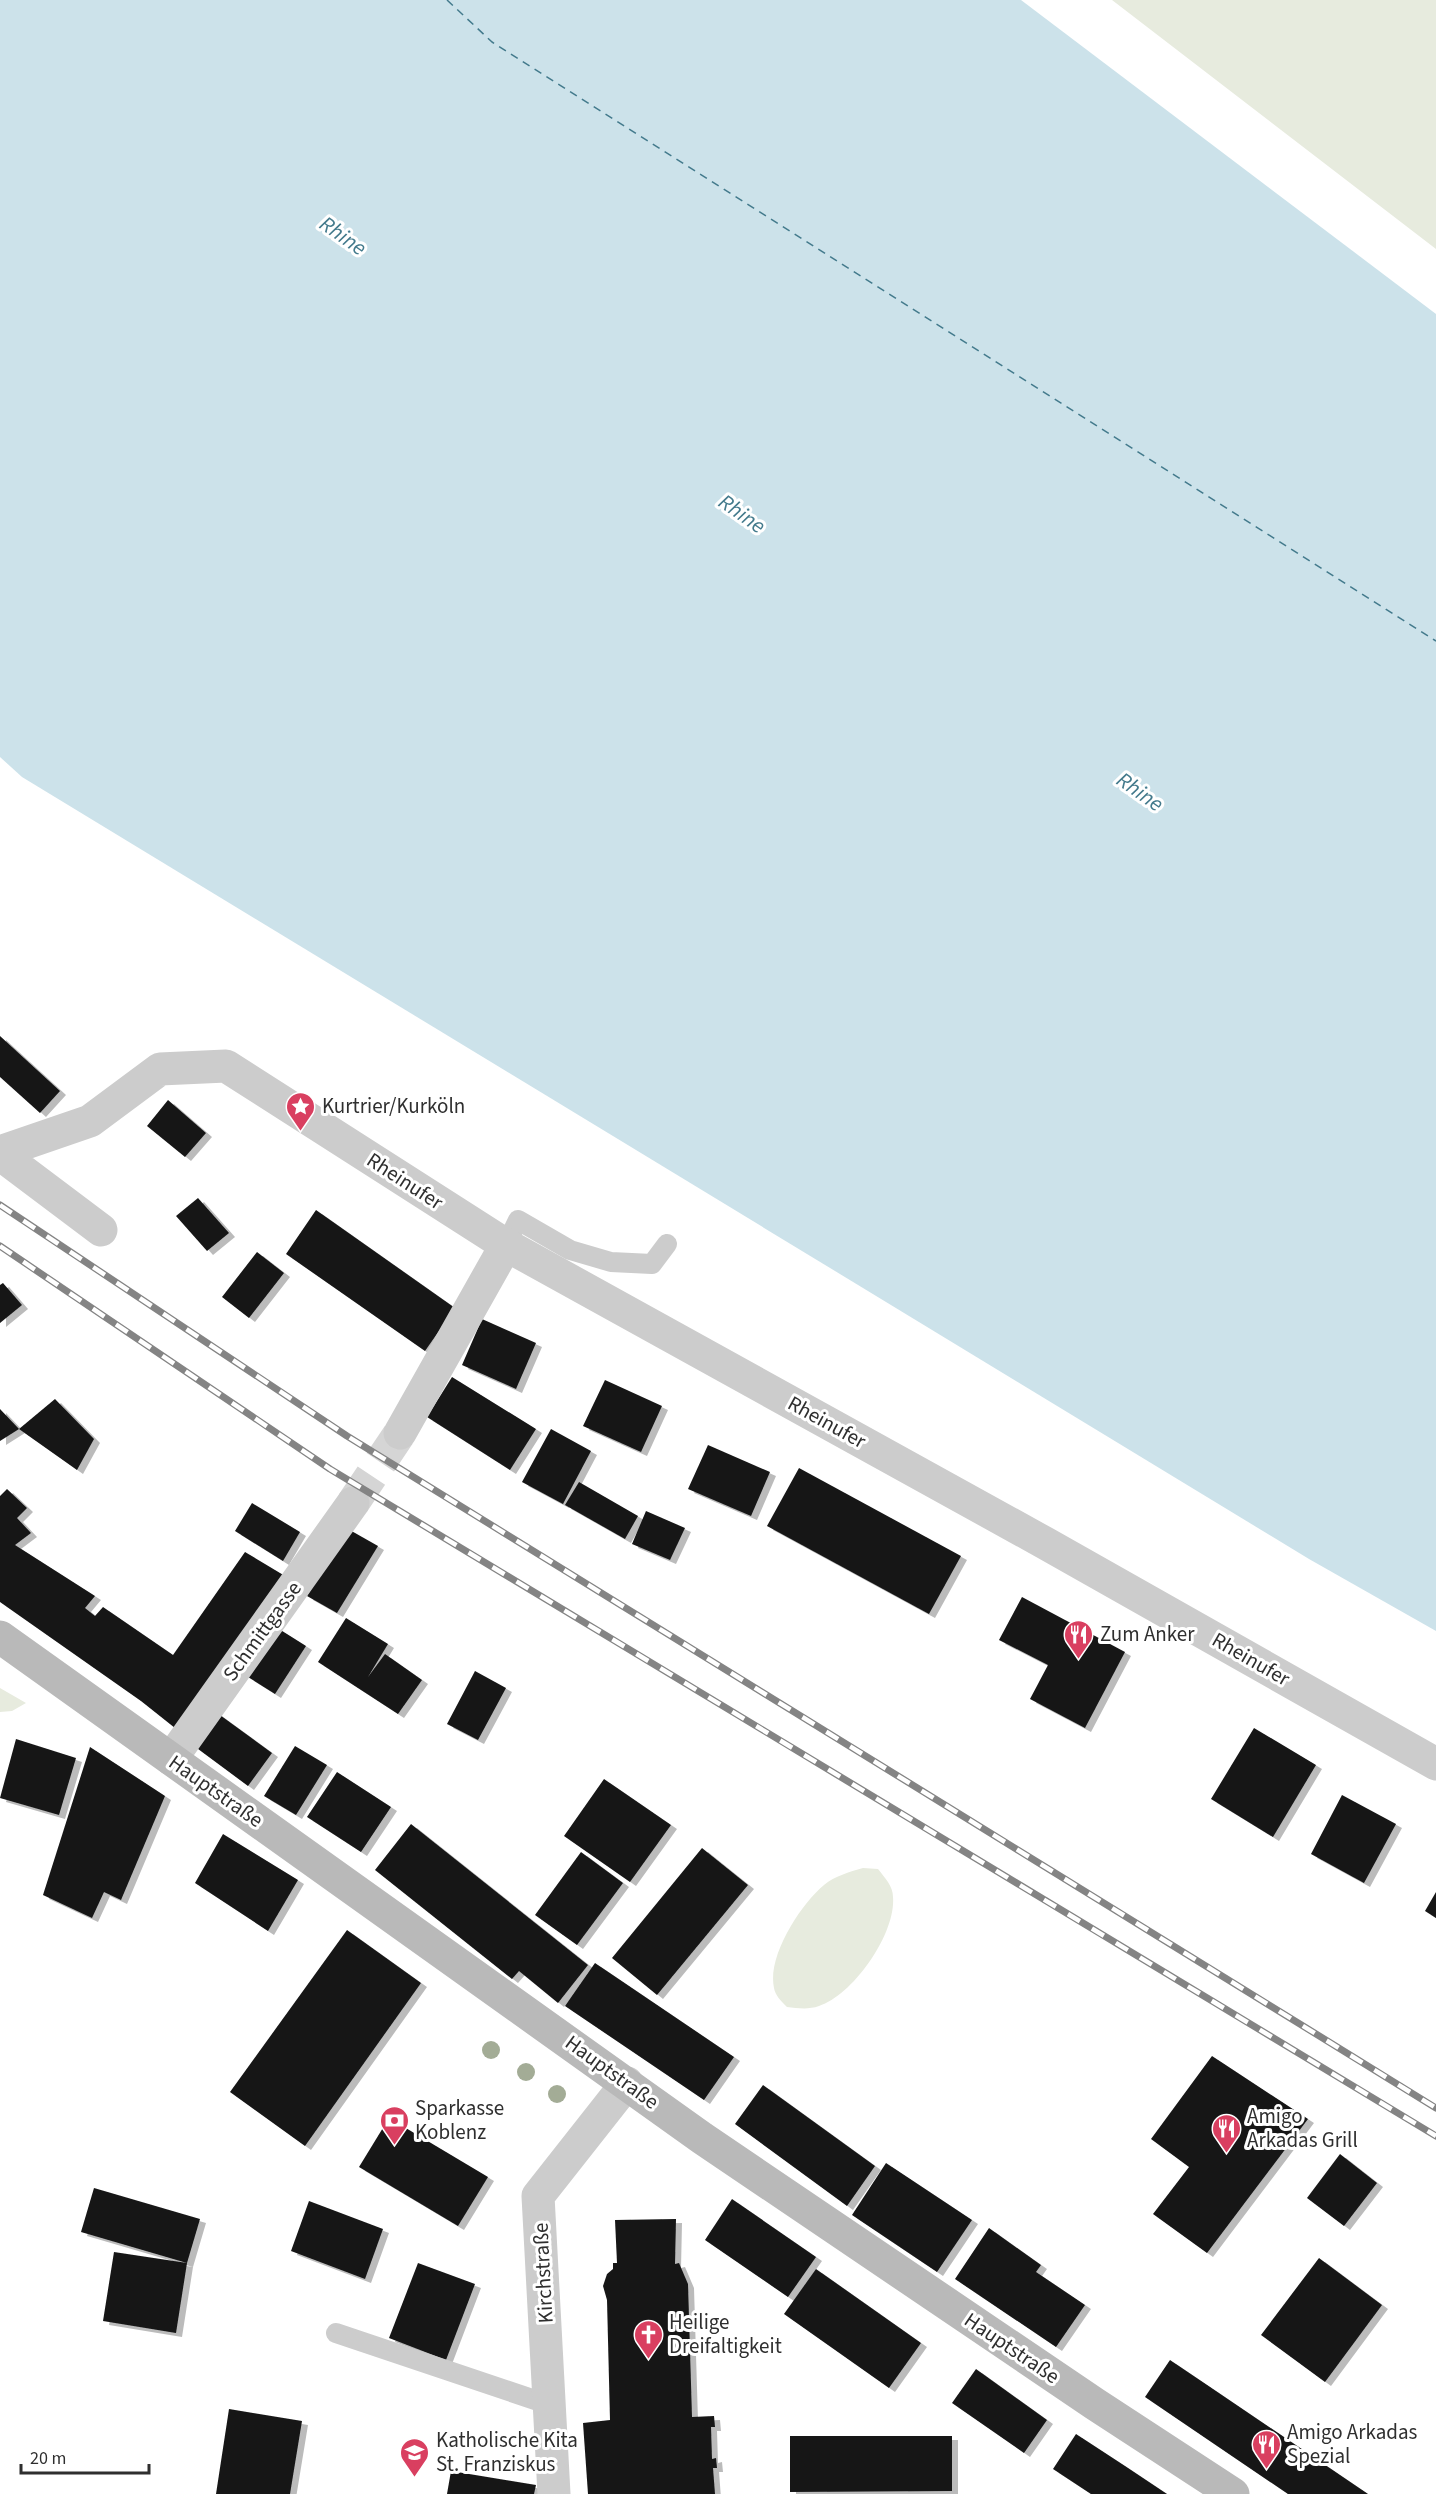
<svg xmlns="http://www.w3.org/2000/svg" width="1436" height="2494" font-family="'Source Sans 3',sans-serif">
<defs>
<filter id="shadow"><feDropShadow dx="6" dy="4" stdDeviation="0" flood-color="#0004"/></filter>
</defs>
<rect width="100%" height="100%" fill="#fff"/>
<path fill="#e7ebde" d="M 1112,0 L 1436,0 L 1436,249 Z
M 0,1688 L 26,1703 L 12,1711 L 0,1712 Z
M 863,1868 L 878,1869 C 885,1878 893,1886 893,1897 C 896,1934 853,1995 819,2006 C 808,2010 797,2008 787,2007 C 781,2001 775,1995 774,1988 C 767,1956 801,1904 824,1885 C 835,1876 849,1872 863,1868 Z"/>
<path fill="#cce2ea" d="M 0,0 L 1021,0 L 1436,314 L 1436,1631 L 1309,1559 L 22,777 L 0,757 Z"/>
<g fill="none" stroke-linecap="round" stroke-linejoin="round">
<path stroke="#437a8c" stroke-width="1.5" stroke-dasharray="8 6" stroke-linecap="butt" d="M 447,0 L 492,42 L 1436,641"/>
</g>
<path fill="#161616" filter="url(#shadow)" d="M 0,1036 L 60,1091 L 40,1113 L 0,1077 Z
M 168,1100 L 206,1133 L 185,1157 L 147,1126 Z
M 198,1198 L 229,1233 L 207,1251 L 176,1216 Z
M 316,1210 L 455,1308 L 425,1351 L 286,1254 Z
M 257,1252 L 284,1273 L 249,1318 L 222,1297 Z
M 3,1283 L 22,1305 L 0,1323 L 0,1285 Z
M 482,1319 L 536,1343 L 516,1389 L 462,1365 Z
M 452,1377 L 536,1429 L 510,1470 L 427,1417 Z
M 605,1380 L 662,1406 L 641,1452 L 583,1426 Z
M 55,1399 L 94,1439 L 77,1470 L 19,1429 Z
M 0,1409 L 19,1429 L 0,1441 Z
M 551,1429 L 591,1451 L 563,1504 L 522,1482 Z
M 708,1445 L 770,1472 L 751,1516 L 688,1489 Z
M 799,1468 L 961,1556 L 929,1614 L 767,1526 Z
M 579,1482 L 638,1516 L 625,1539 L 565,1505 Z
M 7,1489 L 27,1508 L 17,1518 L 31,1533 L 15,1545 L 95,1596 L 85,1608 L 95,1616 L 103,1607 L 173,1655 L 245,1552 L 285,1576 L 180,1732 L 141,1701 L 0,1602 L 0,1496 Z
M 252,1503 L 300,1532 L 283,1561 L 235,1531 Z
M 646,1511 L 685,1528 L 670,1560 L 632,1544 Z
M 348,1529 L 378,1546 L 337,1613 L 307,1596 Z
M 1022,1597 L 1125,1652 L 1085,1728 L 1030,1699 L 1048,1665 L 999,1640 Z
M 346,1618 L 388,1644 L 368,1677 L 385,1654 L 422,1680 L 398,1714 L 318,1662 Z
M 279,1629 L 306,1646 L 275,1694 L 248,1677 Z
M 475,1671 L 506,1688 L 478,1740 L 447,1724 Z
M 213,1710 L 272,1753 L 248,1786 L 190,1743 Z
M 1254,1728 L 1316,1765 L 1273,1837 L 1211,1799 Z
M 16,1739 L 76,1758 L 59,1815 L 0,1798 Z
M 295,1746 L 327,1765 L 296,1815 L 264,1796 Z
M 90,1747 L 165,1796 L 121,1900 L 104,1892 L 92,1918 L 43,1895 Z
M 337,1772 L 391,1807 L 361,1852 L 307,1817 Z
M 604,1779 L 671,1825 L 630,1882 L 564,1836 Z
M 1342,1795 L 1396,1824 L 1364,1883 L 1311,1854 Z
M 411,1824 L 588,1965 L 558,2003 L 519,1971 L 512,1979 L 375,1870 Z
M 223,1834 L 298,1880 L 268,1931 L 195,1883 Z
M 702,1848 L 748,1885 L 657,1995 L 612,1958 Z
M 581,1852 L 623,1883 L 577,1945 L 535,1915 Z
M 1436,1892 L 1436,1918 L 1425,1911 Z
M 347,1930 L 421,1983 L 305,2146 L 230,2092 Z
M 595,1963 L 734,2057 L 704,2100 L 565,2006 Z
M 1212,2056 L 1308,2119 L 1207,2253 L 1153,2214 L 1189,2167 L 1151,2139 Z
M 763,2085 L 875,2166 L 847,2206 L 735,2124 Z
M 389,2118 L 488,2177 L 458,2226 L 359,2167 Z
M 1340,2154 L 1377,2183 L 1344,2226 L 1307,2198 Z
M 886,2163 L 972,2220 L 937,2272 L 852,2215 Z
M 94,2188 L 200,2219 L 187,2263 L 81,2232 Z
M 732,2199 L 816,2257 L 788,2297 L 705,2240 Z
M 309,2201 L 383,2229 L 365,2279 L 291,2251 Z
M 676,2219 L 675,2264 L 679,2263 L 688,2284 L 692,2417 L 714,2416 L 715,2427 L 711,2427 L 712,2459 L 716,2458 L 717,2468 L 713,2468 L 715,2494 L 588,2494 L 583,2423 L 610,2420 L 607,2300 L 603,2286 L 607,2274 L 613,2269 L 613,2263 L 617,2263 L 615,2220 Z
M 989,2228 L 1041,2265 L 1036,2272 L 1085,2305 L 1056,2347 L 955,2279 Z
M 114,2252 L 187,2263 L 176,2333 L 103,2321 Z
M 1319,2258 L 1382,2305 L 1325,2382 L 1261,2335 Z
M 418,2263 L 475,2284 L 446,2360 L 389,2338 Z
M 816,2269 L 921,2343 L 889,2388 L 784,2314 Z
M 1170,2360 L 1213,2389 L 1368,2494 L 1288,2494 L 1145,2397 Z
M 976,2369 L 1047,2420 L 1024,2453 L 952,2403 Z
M 229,2409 L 302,2421 L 290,2494 L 216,2494 Z
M 1076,2434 L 1125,2466 L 1167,2494 L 1091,2494 L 1053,2469 Z
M 790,2436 L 952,2436 L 952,2491 L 790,2492 Z
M 451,2471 L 536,2485 L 534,2494 L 447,2494 Z"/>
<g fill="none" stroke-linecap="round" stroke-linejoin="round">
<path stroke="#d5d5d5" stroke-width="33" stroke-dasharray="33 16" stroke-linecap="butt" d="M 353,1503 L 400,1433"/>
<path stroke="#ccc" stroke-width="20" d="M 506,1245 L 518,1220 L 570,1250 L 611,1262 L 652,1264 L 667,1244
M 336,2333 L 550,2405"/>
<path stroke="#ccc" stroke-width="33" d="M 0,1152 L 90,1121 L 160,1069 L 226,1066 L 506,1245 L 1045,1543 L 1436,1764
M 0,1154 L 101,1230
M 400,1433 L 506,1245
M 171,1759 L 353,1503
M 554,2494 L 538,2196 L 627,2083"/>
<path stroke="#b9b9b9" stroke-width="33" d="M 0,1637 L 702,2138 L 1095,2404 L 1233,2494"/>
<defs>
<path id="rail" d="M 0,1205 L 347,1436 L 1436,2108
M 0,1246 L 330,1469 L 1436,2136"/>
</defs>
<use href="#rail" stroke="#848484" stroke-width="7"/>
<use href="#rail" stroke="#fff" stroke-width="4.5" stroke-dasharray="14" stroke-linecap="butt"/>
</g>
<g fill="#a3ac96">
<circle cx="491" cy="2050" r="9"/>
<circle cx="526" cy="2072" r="9"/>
<circle cx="557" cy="2094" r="9"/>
</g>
<defs>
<symbol id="sight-pin" viewBox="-11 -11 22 30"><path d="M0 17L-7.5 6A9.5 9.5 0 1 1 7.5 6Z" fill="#d93f60" stroke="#fff"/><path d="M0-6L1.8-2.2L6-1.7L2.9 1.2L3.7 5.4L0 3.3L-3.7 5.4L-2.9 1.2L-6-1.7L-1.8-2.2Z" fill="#fff"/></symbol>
<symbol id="restaurant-pin" viewBox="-11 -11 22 30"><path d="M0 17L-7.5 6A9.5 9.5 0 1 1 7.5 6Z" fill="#d93f60" stroke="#fff"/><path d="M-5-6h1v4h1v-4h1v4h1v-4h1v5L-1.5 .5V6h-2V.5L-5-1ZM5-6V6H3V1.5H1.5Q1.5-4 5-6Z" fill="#fff"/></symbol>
<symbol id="bank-pin" viewBox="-11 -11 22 30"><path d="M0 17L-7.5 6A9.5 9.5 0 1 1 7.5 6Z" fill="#d93f60" stroke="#fff"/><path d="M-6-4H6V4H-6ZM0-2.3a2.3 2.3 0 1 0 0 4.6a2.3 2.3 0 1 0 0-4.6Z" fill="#fff"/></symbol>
<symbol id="church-pin" viewBox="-11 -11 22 30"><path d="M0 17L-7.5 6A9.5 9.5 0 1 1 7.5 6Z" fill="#d93f60" stroke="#fff"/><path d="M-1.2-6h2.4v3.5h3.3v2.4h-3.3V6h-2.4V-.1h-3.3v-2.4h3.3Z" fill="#fff"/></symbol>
<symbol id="school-pin" viewBox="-11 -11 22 30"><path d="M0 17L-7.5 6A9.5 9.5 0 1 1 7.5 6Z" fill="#d93f60" stroke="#fff"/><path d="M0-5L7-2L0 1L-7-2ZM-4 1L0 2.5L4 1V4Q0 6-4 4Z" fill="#fff"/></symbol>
</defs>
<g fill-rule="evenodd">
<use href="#sight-pin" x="284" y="1090" width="33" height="45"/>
<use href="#restaurant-pin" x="1062" y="1618" width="33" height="45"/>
<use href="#bank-pin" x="378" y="2104" width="33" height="45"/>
<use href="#restaurant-pin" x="1210" y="2112" width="33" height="45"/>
<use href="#church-pin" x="632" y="2318" width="33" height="45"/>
<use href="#restaurant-pin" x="1250" y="2428" width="33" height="45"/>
<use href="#school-pin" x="398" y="2436" width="33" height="45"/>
</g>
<g text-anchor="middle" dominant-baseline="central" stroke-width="6" stroke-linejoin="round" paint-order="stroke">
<g font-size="21" fill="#2f2f2f" stroke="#fff" text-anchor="start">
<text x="322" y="1106">Kurtrier/Kurköln</text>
<text x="1100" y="1634">Zum Anker</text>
<text x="415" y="2108">Sparkasse<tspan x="415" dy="24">Koblenz</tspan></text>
<text x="1247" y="2116">Amigo<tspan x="1247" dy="24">Arkadas Grill</tspan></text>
<text x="669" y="2322">Heilige<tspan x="669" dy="24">Dreifaltigkeit</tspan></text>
<text x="1287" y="2432">Amigo Arkadas<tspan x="1287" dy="24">Spezial</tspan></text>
<text x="436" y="2440">Katholische Kita<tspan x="436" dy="24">St. Franziskus</tspan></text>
</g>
<g font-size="21" fill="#2f2f2f" stroke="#fff">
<text transform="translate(405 1181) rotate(33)">Rheinufer</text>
<text transform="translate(827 1422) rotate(29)">Rheinufer</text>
<text transform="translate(262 1631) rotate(-54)">Schmittgasse</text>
<text transform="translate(1251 1659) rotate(30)">Rheinufer</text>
<text transform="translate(216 1791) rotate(35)">Hauptstraße</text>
<text transform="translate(612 2072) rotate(36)">Hauptstraße</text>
<text transform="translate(543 2273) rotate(-93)">Kirchstraße</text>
<text transform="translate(1012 2348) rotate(34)">Hauptstraße</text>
</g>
<g font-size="22" font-style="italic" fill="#437a8c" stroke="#fff">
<text transform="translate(343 236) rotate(35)">Rhine</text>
<text transform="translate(742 514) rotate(35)">Rhine</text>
<text transform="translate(1140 792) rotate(35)">Rhine</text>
</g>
</g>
<path d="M21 2464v9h128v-9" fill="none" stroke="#2f2f2f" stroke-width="3"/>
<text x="30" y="2464" font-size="18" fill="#2f2f2f" stroke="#ffffff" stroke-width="4.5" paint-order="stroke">20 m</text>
</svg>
